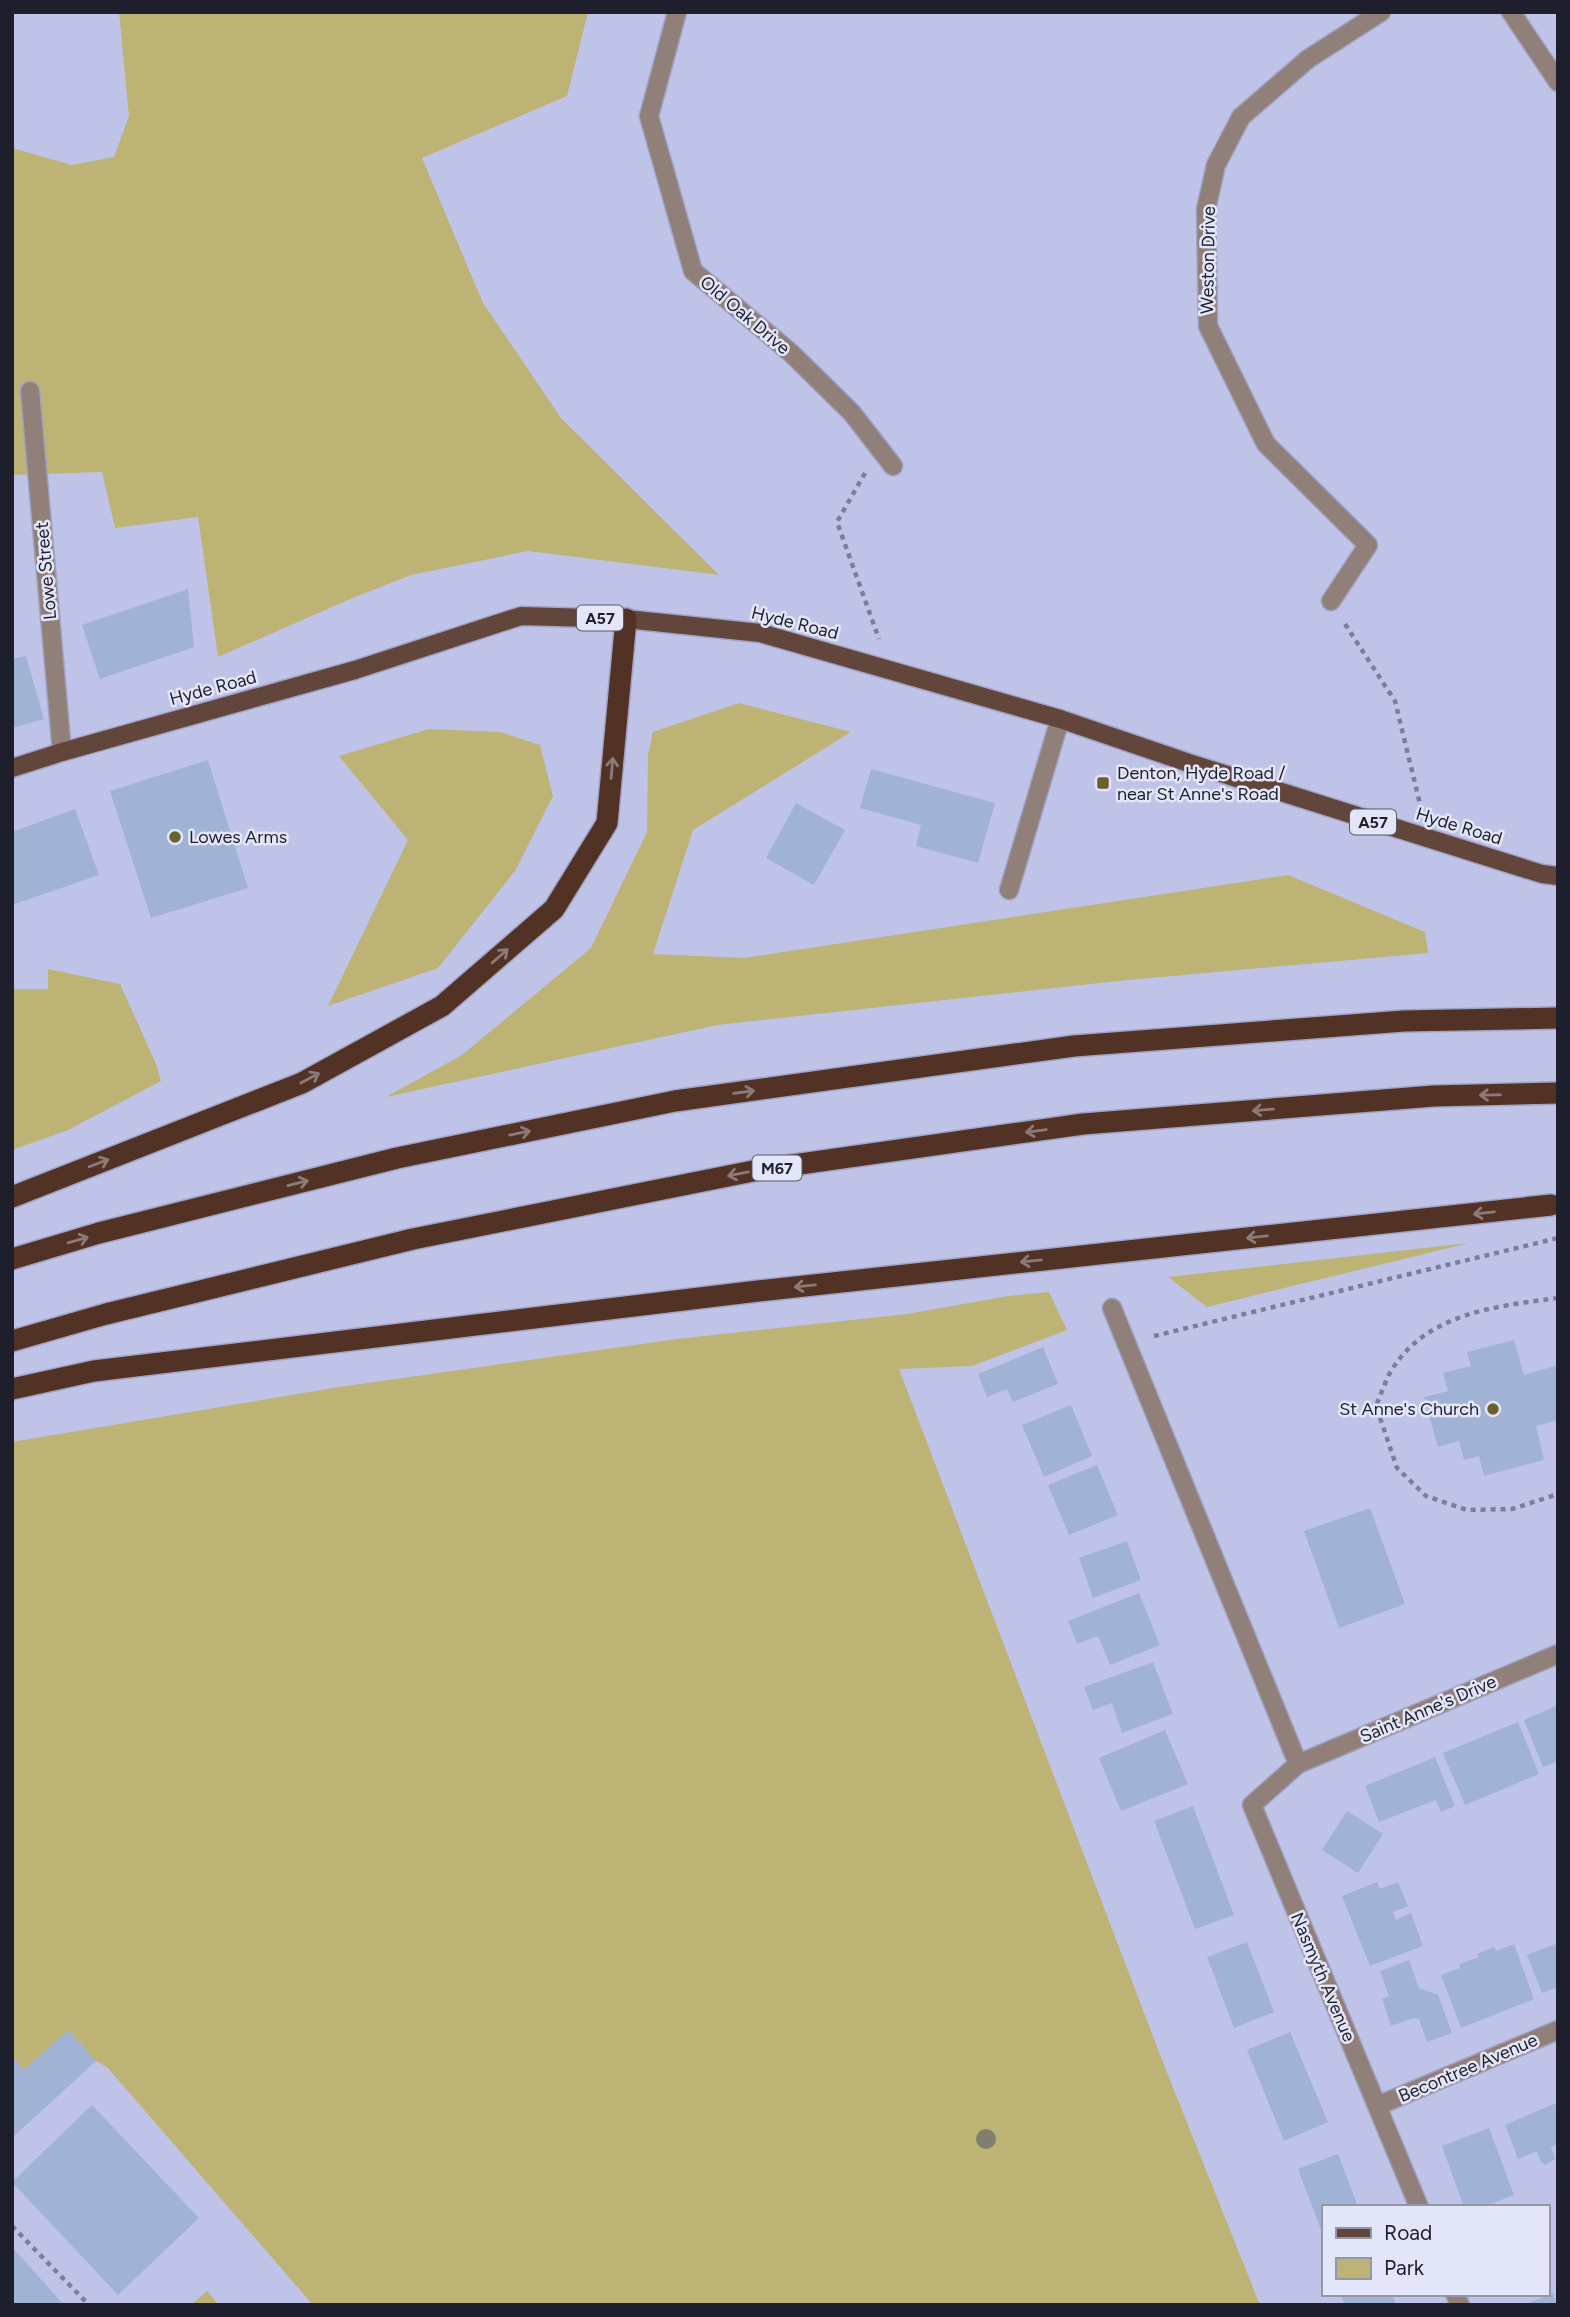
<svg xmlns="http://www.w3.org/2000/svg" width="1570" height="2317" font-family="Figtree,sans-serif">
<rect width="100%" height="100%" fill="#c0c3e8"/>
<path fill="#bcb375" d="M 119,12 L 588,12 L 567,96 L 422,158 L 483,303 L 561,418 L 719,575 L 528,551 L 411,575 L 355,597 L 218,657 L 198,517 L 115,528 L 102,472 L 12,475 L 12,148 L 72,165 L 114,157 L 129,116 Z
M 739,703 L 851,732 L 693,830 L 653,954 L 744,958 L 1288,875 L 1425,932 L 1428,953 L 1118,981 L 717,1025 L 386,1097 L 462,1055 L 591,948 L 647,832 L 648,755 L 653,732 Z
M 429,729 L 500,732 L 540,745 L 553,796 L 515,871 L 438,968 L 328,1006 L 408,840 L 339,756 Z
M 48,969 L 120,984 L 156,1064 L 161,1081 L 68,1130 L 12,1150 L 12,989 L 48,989 Z
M 1469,1243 L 1207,1307 L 1168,1277 Z
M 1049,1292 L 1067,1330 L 972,1366 L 899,1369 L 1162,2060 L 1260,2305 L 313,2305 L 107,2067 L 96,2061 L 69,2031 L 24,2070 L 12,2057 L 12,1442 L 339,1387 L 677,1339 L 907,1314 L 1008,1296 Z
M 207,2291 L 219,2305 L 191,2305 Z"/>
<path fill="#a0b3d4" d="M 188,589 L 194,647 L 100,679 L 82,625 Z
M 26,656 L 44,719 L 12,728 L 12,659 Z
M 208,760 L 248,888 L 151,918 L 110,791 Z
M 871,769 L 995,803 L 978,863 L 916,846 L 921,825 L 860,808 Z
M 796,803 L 845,830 L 814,885 L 766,858 Z
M 75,809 L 99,875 L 12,905 L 12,832 Z
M 1514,1340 L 1524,1375 L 1558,1365 L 1558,1420 L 1536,1426 L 1544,1460 L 1484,1476 L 1479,1456 L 1464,1460 L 1459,1441 L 1438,1447 L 1424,1397 L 1448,1391 L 1443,1373 L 1471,1366 L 1467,1352 Z
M 1043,1347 L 1058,1384 L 1013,1402 L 1007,1389 L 987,1397 L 978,1374 Z
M 1071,1405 L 1092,1456 L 1044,1477 L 1022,1425 Z
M 1097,1465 L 1118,1515 L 1069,1535 L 1048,1485 Z
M 1370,1508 L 1405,1604 L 1339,1628 L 1304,1531 Z
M 1127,1541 L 1141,1580 L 1093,1598 L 1079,1558 Z
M 1139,1593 L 1160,1645 L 1110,1665 L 1098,1636 L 1077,1644 L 1068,1621 Z
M 1153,1662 L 1173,1714 L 1122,1733 L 1112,1703 L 1093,1710 L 1084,1687 Z
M 1558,1705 L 1558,1761 L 1543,1767 L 1524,1720 Z
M 1518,1722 L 1539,1774 L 1465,1805 L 1443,1753 Z
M 1165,1730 L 1188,1784 L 1121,1811 L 1099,1758 Z
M 1435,1757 L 1455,1806 L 1441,1812 L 1436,1800 L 1379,1822 L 1365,1786 Z
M 1193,1806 L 1234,1915 L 1195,1929 L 1154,1821 Z
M 1347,1811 L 1383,1834 L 1358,1873 L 1322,1850 Z
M 1377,1882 L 1380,1889 L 1398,1882 L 1408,1906 L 1393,1912 L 1396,1920 L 1411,1913 L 1423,1946 L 1370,1966 L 1342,1896 Z
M 1247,1942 L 1274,2012 L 1234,2028 L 1207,1957 Z
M 1558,1943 L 1558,1987 L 1542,1993 L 1527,1955 Z
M 1514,1944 L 1534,1999 L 1461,2028 L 1441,1975 L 1460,1968 L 1459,1964 L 1479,1957 L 1477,1954 L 1494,1947 L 1496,1951 Z
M 1409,1960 L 1419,1988 L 1438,1995 L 1452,2033 L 1427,2042 L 1419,2019 L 1414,2018 L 1391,2026 L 1382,1999 L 1389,1996 L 1380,1971 Z
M 68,2030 L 96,2061 L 12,2138 L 12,2057 L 24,2070 Z
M 1290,2032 L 1328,2122 L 1284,2141 L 1247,2050 Z
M 1558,2102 L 1558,2144 L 1551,2147 L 1555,2159 L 1545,2165 L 1541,2162 L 1537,2151 L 1518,2159 L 1505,2125 Z
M 92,2105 L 199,2218 L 118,2295 L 12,2182 Z
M 1489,2128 L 1514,2195 L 1483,2207 L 1464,2207 L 1442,2146 Z
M 1338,2154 L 1358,2207 L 1323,2207 L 1323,2235 L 1298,2169 Z
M 12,2247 L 64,2305 L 12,2305 Z
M 1553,2293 L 1557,2305 L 1524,2305 Z
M 1349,2294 L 1392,2294 L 1396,2305 L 1345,2305 L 1342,2297 Z"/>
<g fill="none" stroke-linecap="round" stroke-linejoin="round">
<defs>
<path id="minor" d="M 677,12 L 649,116 L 693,271 L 791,353 L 852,413 L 893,466
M 1511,12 L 1558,82
M 30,391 L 62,752
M 1331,601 L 1368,545 L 1266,444 L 1208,326 L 1206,209 L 1216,165 L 1241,117 L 1308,59 L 1381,12
M 1009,890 L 1060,719
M 1112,1308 L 1298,1764
M 1377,2106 L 1558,2030
M 1419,2207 L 1252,1805 L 1298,1764 L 1558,1654
M 1455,2294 L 1460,2305"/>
<path id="major" d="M 12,768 L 62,752 L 355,670 L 521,616 L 626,619 L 760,633 L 1060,719 L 1189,763 L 1542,874 L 1558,876"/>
<path id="highway" d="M 12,1197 L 302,1083 L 442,1006 L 554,909 L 607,823 L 626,619
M 12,1259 L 99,1233 L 397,1158 L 675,1101 L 1074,1046 L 1404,1021 L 1558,1018
M 12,1341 L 106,1314 L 413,1239 L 758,1170 L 1083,1124 L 1434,1096 L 1558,1093
M 12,1389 L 94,1371 L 758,1291 L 1551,1205"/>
</defs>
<use href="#minor" stroke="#a0a2c2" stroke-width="21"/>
<use href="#major" stroke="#a0a2c2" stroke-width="21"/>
<use href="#highway" stroke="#a0a2c2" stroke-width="24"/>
<path stroke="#7c7e99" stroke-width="4.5" stroke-dasharray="5 5" stroke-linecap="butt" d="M 865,473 L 837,522 L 879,639
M 1345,624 L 1395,701 L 1421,808
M 1558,1298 C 1497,1306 1426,1313 1391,1371 C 1385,1382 1381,1394 1376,1406 L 1397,1468 L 1426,1496 L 1467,1510 L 1512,1509 L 1558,1494
M 1154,1336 L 1558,1238
M 12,2226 L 89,2305"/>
<use href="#minor" stroke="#918079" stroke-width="18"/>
<use href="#major" stroke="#63463b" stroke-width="18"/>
<use href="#highway" stroke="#523225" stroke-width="21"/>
</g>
<circle fill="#817e70" cx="986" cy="2139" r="10"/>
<defs><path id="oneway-shaft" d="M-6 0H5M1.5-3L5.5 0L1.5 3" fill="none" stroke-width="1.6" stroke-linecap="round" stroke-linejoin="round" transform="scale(1.75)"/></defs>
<g stroke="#8c7a79">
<use href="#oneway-shaft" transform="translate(612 768) rotate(-85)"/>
<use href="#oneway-shaft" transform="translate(500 956) rotate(-41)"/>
<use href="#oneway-shaft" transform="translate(310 1078) rotate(-28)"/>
<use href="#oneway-shaft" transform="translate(744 1092) rotate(-8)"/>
<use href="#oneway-shaft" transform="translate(1490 1095) rotate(179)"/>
<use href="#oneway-shaft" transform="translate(1263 1110) rotate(175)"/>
<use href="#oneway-shaft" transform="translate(1036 1131) rotate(172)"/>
<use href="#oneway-shaft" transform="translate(520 1133) rotate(-12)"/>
<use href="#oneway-shaft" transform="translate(99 1163) rotate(-21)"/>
<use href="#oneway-shaft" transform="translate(738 1174) rotate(169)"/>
<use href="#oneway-shaft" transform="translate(298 1183) rotate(-14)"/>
<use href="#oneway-shaft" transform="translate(1484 1213) rotate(174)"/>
<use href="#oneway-shaft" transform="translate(1257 1237) rotate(174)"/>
<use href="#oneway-shaft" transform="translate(78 1240) rotate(-16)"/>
<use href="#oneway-shaft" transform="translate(1031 1261) rotate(174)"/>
<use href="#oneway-shaft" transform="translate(805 1286) rotate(174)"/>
</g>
<g fill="#69622e" stroke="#e3e5f8" stroke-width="2.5">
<rect x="1096" y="776" width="14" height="14" rx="3.5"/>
<circle cx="175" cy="837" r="7"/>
<circle cx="1493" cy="1409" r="7"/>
</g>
<g text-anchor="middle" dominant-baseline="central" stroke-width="5" stroke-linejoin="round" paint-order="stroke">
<g fill="#e3e5f8" stroke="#595a69" stroke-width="2">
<rect x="577" y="605.5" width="46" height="25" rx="5"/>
<rect x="1350" y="809.5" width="46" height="25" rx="5"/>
<rect x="752.5" y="1155.5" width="49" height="25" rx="5"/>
</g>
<g font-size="16" font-weight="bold" fill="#1e1f2c">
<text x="600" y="618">A57</text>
<text x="1373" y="822">A57</text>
<text x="777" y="1168">M67</text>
</g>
<g font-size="18" fill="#1e1f2c" stroke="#e3e5f8">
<text transform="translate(1208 260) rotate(-89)">Weston Drive</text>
<text transform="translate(745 315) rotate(40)">Old Oak Drive</text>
<text transform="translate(46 571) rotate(-95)">Lowe Street</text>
<text transform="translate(795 623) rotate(14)">Hyde Road</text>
<text transform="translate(213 688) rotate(-15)">Hyde Road</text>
<text transform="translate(1459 826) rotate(17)">Hyde Road</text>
<text transform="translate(1428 1709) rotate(-23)">Saint Anne's Drive</text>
<text transform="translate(1323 1977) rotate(67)">Nasmyth Avenue</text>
<text transform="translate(1468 2068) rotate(-23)">Becontree Avenue</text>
</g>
<g font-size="18" fill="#1e1f2c" stroke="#e3e5f8" text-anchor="start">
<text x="1117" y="773">Denton, Hyde Road /<tspan x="1117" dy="21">near St Anne's Road</tspan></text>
<text x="189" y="837">Lowes Arms</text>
<text x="1479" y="1409" text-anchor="end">St Anne's Church</text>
</g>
</g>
<rect width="1570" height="2317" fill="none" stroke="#1e1f2c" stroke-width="28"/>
<rect x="1322" y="2205" width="228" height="91" fill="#e3e5f8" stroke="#9496a6" stroke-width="2"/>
<rect x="1336" y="2228" width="35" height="10" fill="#63463b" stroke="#9496a6" stroke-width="2"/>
<text x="1384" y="2240" font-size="21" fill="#1e1f2c">Road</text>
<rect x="1336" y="2258" width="35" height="21" fill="#bcb375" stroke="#9496a6" stroke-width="2"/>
<text x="1384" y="2275" font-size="21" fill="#1e1f2c">Park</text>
</svg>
